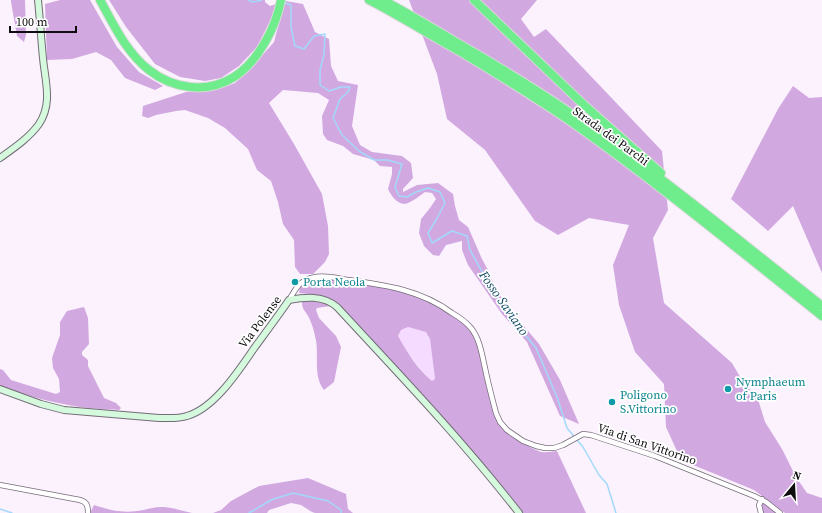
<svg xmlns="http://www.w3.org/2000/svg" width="822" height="513" font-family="'Source Serif 4',serif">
<rect width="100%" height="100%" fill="#fbf2fe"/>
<path fill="#f5dbff" d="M 408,327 L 426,332 L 430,339 L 435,379 L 432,382 C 418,368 407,352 398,336 L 401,330 Z"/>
<path fill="#d2a8e1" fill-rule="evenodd" d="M 11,0 L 25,0 L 26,35 L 24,42 L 17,36 L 11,2 Z
M 60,0 L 90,0 L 117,47 L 139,72 L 163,86 L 155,90 L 125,78 L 111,60 L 96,52 L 72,59 L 47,60 L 45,4 Z
M 109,0 L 265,0 L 265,2 L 270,6 L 286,1 L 303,4 L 315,32 L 329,39 L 331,66 L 338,81 L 358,85 L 352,126 L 360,145 L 372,152 L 402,156 L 411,163 L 413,178 L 403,189 L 403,192 L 417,185 L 438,183 L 453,194 L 455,206 L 459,220 L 468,227 L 482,259 L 488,270 L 496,290 L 513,313 L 539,344 L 560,380 L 579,424 L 560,416 L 527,342 L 502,314 L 468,265 L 462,250 L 462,241 L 446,245 L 439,256 L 433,255 L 424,246 L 419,233 L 421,219 L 430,208 L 436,199 L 432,193 L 425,192 C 421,195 413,201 408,203 C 399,207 391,196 388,189 L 392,174 L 392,167 L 380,166 L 374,160 L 353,154 L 343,146 L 327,140 L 323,134 L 322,116 L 329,100 L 318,93 L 283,90 L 269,103 L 294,144 L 322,194 L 328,226 L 329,254 L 325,262 L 313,274 L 300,274 L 295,267 L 294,240 L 283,224 L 278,202 L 271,181 L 257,170 L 248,149 L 225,128 L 208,118 L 185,110 L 176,111 L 156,115 L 148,118 L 142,116 L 143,106 L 186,92 L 216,90 L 235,83 L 253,66 L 274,42 L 279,23 L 270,21 L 257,47 L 239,66 L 221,78 L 205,81 L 180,77 L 155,64 L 126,27 Z
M 409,0 L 537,0 L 521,19 L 534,37 L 546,29 L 662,151 L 668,210 L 653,238 L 664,303 L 732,363 L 746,387 L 756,393 L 765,422 L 782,449 L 796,477 L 807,493 L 822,498 L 822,513 L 785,513 L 754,490 L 681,460 L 666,427 L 664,384 L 635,352 L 619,305 L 613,265 L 629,225 L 589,218 L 558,235 L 535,221 L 485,150 L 447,119 L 437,74 Z
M 793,86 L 809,98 L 822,97 L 822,273 L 793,206 L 768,231 L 731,199 L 778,109 Z
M 325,278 C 369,285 413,287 450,314 C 457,319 465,324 471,332 C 477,340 479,353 482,363 C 485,378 492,417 501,427 C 507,434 515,438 523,443 C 529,446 536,451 542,452 C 547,453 552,451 557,451 L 586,513 L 521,513 L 403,374 L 338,303 C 326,296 313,294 299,293 C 300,279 314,279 325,278 ZM 408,327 L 426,332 L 430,339 L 435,379 L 432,381 C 418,370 407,352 398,336 L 401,330 Z
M 306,299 L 331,304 L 330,306 L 317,308 L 316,310 L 319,318 L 336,336 L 341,347 L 334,382 L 324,390 C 312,375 320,353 315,336 C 314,330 311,321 308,316 C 305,310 302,310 302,302 Z
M 84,307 L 88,318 L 89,344 L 82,352 L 82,355 L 88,360 L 88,366 L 104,398 L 116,403 L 121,408 L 119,410 C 100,409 81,408 63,404 C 41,400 21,393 0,386 L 0,369 L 3,370 L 11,380 L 56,394 L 60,392 L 59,379 L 53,368 L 52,358 L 60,335 L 60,322 L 67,311 Z
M 308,478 L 346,494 L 348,509 L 353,513 L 315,513 L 312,512 L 301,505 L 291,503 L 269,510 L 267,513 L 213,513 L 221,510 L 231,501 L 259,486 Z
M 762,503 L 770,507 L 776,513 L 763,513 L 760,506 Z
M 94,505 C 109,510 121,513 137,511 C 145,510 153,507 162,507 C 172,507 182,511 192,513 L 90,513 Z"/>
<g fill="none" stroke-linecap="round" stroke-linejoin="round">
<path stroke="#a2d9fa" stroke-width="1.5" d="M 248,0 L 253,2 L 262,0
M 283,2 L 291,5 L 291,27 L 295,46 L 304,49 L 314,36 L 325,34 L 324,55 L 320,70 L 320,85 L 329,91 L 341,87 L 350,87 L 348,92 L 340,99 L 333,118 L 342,135 L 359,151 L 374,160 L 387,160 L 402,164 L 395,187 L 399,196 L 407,197 L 416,192 L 428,188 L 440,192 L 445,203 L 436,220 L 428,233 L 432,243 L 452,231 L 467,236 L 470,250 L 491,288 L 511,318 L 536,348 L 557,397 L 567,428 L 583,447 L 599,475 L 607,484 L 616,513
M 0,509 L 12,513
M 249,513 L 271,500 L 293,493 L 328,501 L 341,510 L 341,513"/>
<defs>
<path id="street" d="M 289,300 C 293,294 297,284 304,281 C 317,273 335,278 349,280 C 385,285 421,290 452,313 C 459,317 466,322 471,328 C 480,339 482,355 485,368 C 488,383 492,398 496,413 L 500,422 L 507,430 L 523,441 L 536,446 L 545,448 L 554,448 L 563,445 L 583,434 L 591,435 L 655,456 L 754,496 L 766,502 L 780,513
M 0,485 L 80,500 C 87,502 88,506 88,513
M 761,513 L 759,505 L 762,499"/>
<path id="secondary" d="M 0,158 C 14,148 29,138 39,124 C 53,103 45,81 43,58 C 41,39 40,19 38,0
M 0,389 L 41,404 L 64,410 L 159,418 C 168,418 178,419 187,416 C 215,408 239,370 255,347 C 266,332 278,316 289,300 C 305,297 323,295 337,307 C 399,374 463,441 519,513"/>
<path id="highway" d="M 100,0 C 114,25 126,52 149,70 C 173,89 207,94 234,77 C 258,62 276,27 281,0
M 369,0 C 400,16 430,35 461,52 C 499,75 537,98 573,123 C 659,184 740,251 822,316
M 383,0 C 407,13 431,27 454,41 C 489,61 524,82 557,104 C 649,166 735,237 822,306
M 474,0 L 584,105 L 661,173"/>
</defs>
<use href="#street" stroke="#746c77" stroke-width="6"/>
<use href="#secondary" stroke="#746c77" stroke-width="8"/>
<use href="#highway" stroke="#d8d8d9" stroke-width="10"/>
<use href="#street" stroke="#fff" stroke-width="4.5"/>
<use href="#secondary" stroke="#d4f9dc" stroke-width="6"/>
<use href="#highway" stroke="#6fec8c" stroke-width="8"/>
</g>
<g fill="#0f9aa8" stroke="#fff" stroke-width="1.5">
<circle cx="295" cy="282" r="4"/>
<circle cx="728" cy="389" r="4"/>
<circle cx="612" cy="402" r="4"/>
</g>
<g text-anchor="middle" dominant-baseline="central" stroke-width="3.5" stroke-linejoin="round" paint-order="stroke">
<g font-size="12" fill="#0e0c0f" stroke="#fff">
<text transform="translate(611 136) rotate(36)">Strada dei Parchi</text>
<text transform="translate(260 322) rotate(-53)">Via Polense</text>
<text transform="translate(647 444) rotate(19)">Via di San Vittorino</text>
</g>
<g font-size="12" fill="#0d838f" stroke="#fff" text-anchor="start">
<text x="303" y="282">Porta Neola</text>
<text x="736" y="382">Nymphaeum<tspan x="736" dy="14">of Paris</tspan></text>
<text x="620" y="395">Poligono<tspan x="620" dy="14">S.Vittorino</tspan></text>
</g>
<g font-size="13" font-style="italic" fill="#0d4762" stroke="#fff">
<text transform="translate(504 303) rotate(55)">Fosso Saviano</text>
</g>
</g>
<g transform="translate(794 485) rotate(18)" stroke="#ffffff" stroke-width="3" paint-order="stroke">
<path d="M0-3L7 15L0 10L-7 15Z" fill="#0e0c0f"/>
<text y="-6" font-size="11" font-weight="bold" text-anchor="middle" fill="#0e0c0f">N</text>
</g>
<path d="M10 26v6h66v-6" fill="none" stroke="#0e0c0f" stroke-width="2"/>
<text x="16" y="26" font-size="12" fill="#0e0c0f" stroke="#ffffff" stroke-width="3" paint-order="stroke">100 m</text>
</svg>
